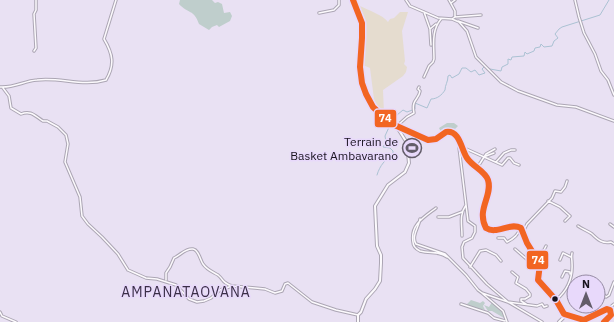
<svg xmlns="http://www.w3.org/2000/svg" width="614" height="322" font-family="'IBM Plex Sans',sans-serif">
<rect width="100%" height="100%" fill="#e9e1f3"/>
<path fill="#bfcecc" d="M 180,0 L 212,0 L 215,3 L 218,2 L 222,4 L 224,13 L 230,12 L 232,16 L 230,21 L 219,27 L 217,25 L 212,27 L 209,30 L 199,24 C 194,9 188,14 179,4 Z
M 447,123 L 454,123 L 458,126 L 452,132 L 442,134 L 439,128 Z
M 471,300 L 480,303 L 483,301 L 485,303 L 483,306 L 485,310 L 482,309 L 481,310 L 466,305 Z
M 492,302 L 502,311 L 504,318 L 492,311 L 488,311 L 484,305 L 489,307 Z"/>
<path fill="#e5dccf" d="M 360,6 C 368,10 383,15 388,22 L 390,19 L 394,18 L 400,12 L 408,12 L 402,31 L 405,61 L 404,64 L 407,67 L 406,72 L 403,76 L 383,90 L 384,113 L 381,113 L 374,99 L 370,68 L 363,65 C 365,40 365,30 357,7 Z"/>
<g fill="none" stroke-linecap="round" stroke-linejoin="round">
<path stroke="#abc2d3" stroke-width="1" d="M 392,122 L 397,115 L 403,110 L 407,112 L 415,109 L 415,103 L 427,108 L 431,99 C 437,99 442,95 445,90 C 445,85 448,82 448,76 L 450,75 L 452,78 L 459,74 L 462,68 L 466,68 L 471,72 L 475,70 L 479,75 L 485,73 L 482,69 L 485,66 L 490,69 L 501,71 L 502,67 L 508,64 L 508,59 L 511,60 L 512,57 L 524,56 L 525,52 L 527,54 L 534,51 L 535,48 L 540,47 L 541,44 L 544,47 L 552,46 L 554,41 L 558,38 L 555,34 L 559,29 L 562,27 L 600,15 L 609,0
M 377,175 C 380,165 385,160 393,154 L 393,151 L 390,148 L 383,147 L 386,142 L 385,136 L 390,125"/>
<defs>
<path id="minor" d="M 406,0 L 410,6 L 438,18 L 452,19 L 459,22 L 467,31 L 476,57 L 501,82 L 518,91 L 557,105 L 576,107 L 614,121
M 449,0 L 455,11 L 455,17
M 575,0 L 579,17 L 584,33 L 595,54 L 601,71 L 608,80 L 614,95
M 451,3 L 455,0
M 424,12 L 430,29 L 431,45
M 319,13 L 334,10 L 339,5 L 339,0
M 452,19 L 455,17 L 481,15
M 458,21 L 478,28
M 430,29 L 436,24
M 34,51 L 36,48 L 34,14 L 36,10 L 36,0
M 424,77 L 429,66 L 433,62 L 434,59 C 434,45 431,31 441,19
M 0,87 C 14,88 24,81 37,80 C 60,77 83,87 106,80 C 115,65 113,54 104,39 L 116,0
M 3,88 L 9,96 L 11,108 L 21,114 C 31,110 35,116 43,121 L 47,121 L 58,127 L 66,135 L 68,144 L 65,162 L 80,197 L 82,216 L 88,224 L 102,237 L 118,254 L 128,270 L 146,278 L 157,279 L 176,285 L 189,299 L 197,302 L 204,301 L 211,298 L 220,290 L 232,286 L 255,288 L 265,289 L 275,293 L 282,291 L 285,284 L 288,283 L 312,302 L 336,310 L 358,315
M 398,125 L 407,117 L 414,113 C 411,99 419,100 420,91 L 418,89 L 419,87
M 458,139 L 468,221 L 475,226 L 475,232 L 472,238 L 464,242 L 462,247 L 463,258 L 487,284 L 508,302 L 542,322
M 464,148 L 502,165 L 508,158 L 510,158 L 514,163 L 519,165
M 486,156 L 494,153
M 496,162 L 504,153 L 511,150 L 515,150
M 477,168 L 486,154 L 495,149
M 548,201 L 560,207 L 570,216 L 565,221
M 436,208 C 424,217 410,225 413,242 C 413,246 416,249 420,251 C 431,254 437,250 447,257
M 438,217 L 449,217 L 462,212
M 420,219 C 419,227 411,236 416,244 L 445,254 L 466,275 L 478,290 L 482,293 L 508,302 L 537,306 L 542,304 L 544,307 L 547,306
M 610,224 L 614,227
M 578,226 C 582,229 588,231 592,234 C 598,240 603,244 611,242 L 614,244
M 523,232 L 527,224 L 552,198 L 555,191 L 561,192 L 565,187 L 567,181
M 462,236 C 462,224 459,215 466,205
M 498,238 L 504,238 L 507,242 C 515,238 517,235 521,228
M 515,249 L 538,269
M 536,256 L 544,250 L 546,246
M 560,260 L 563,253 L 571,257
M 470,267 L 480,251 L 486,250 L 496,255 L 501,261
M 512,272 L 518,277 L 516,283 L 526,289 L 530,294 L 530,296 L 525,299 L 521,299 L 521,301 L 526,304
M 562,277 L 565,271 L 570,272 L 570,274
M 166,280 L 166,273 L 170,267 L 174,258 C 181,255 185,248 193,249 C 199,250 200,260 203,264 C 207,270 213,272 218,275 C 225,281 221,282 232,286
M 483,294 L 503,311 L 507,322
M 604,295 L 606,297 L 609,295 L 614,282
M 556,300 C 568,290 573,278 572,263 C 572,259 571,257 572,253
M 461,304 L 488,313 L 494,318 L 505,321
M 608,309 L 614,304
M 0,312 L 2,316 L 16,322"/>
<path id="tertiary" d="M 358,322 L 358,315 L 361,312 L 366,299 L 375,289 L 380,281 L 381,263 L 381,255 L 377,246 L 375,206 L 388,185 L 405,172 L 409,163 L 407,143 L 397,127
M 559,322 L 566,315"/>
<path id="primary" d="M 353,0 L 362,23 L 362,38 L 360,67 L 362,83 L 366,94 L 373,107 L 390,123 L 428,140 L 436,139 L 446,132 C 460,130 461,149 467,158 C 473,167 485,171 488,180 C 493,196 476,209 486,228 C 497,235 509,222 521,228 L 527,243 L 540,264 L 538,280 L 556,300 L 564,314 L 584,320 L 607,309 L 610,310 L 611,315 L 604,322"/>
</defs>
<use href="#minor" stroke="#aca6b4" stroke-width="3.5"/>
<use href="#tertiary" stroke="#aca6b4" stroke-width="4"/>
<use href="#primary" stroke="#aca6b4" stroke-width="5"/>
<use href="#minor" stroke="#fcfafd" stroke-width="1.5"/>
<use href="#tertiary" stroke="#fcfafd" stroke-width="2"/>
<use href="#primary" stroke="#fcfafd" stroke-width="3"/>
<defs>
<path id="bus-1" d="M 353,0 L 362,23 L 362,38 L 360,67 L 362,83 L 366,94 L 373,107 L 390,123 L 428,140 L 436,139 L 446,132 C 460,130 461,149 467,158 C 473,167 485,171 488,180 C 493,196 476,209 486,228 C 497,235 509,222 521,228 L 527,243 L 540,264 L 538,280 L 556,300 L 564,314 L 584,320 L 607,309 L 610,310 L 611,315 L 604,322"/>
</defs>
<use href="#bus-1" stroke="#e8d9fb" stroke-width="9"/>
<use href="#bus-1" stroke="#f26522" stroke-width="6"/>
</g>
<defs>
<symbol id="stadium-ring" viewBox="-11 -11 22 22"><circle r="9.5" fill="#e8d9fb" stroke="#625c69" stroke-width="1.5"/><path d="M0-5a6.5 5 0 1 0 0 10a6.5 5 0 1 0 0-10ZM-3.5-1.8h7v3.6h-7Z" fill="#625c69"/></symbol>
</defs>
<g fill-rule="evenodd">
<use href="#stadium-ring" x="401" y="137" width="22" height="22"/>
</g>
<circle fill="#19141f" stroke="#e8d9fb" stroke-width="1.5" cx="555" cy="299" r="3.5"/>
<g text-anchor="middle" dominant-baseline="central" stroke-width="3" stroke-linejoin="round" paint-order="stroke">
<g font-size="12" fill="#19141f" stroke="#e8d9fb" text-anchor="end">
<text x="398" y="141">Terrain de<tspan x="398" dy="14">Basket Ambavarano</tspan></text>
</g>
<g font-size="14" letter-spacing="1" fill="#3a2e47" stroke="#e8d9fb">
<text x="186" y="292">AMPANATAOVANA</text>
</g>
</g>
<g stroke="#e8d9fb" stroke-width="1.5">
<rect x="374" y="109" width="23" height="19" rx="4" fill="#f26522"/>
<rect x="526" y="250" width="23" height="20" rx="4" fill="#f26522"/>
</g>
<g font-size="11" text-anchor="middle" font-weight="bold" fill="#fff">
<text x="385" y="122">74</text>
<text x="538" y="264">74</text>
</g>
<g transform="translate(586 294)"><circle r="19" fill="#e8d9fb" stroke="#958aa3"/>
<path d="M0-3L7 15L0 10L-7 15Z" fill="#625c69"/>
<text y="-6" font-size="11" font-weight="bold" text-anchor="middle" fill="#19141f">N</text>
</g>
</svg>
